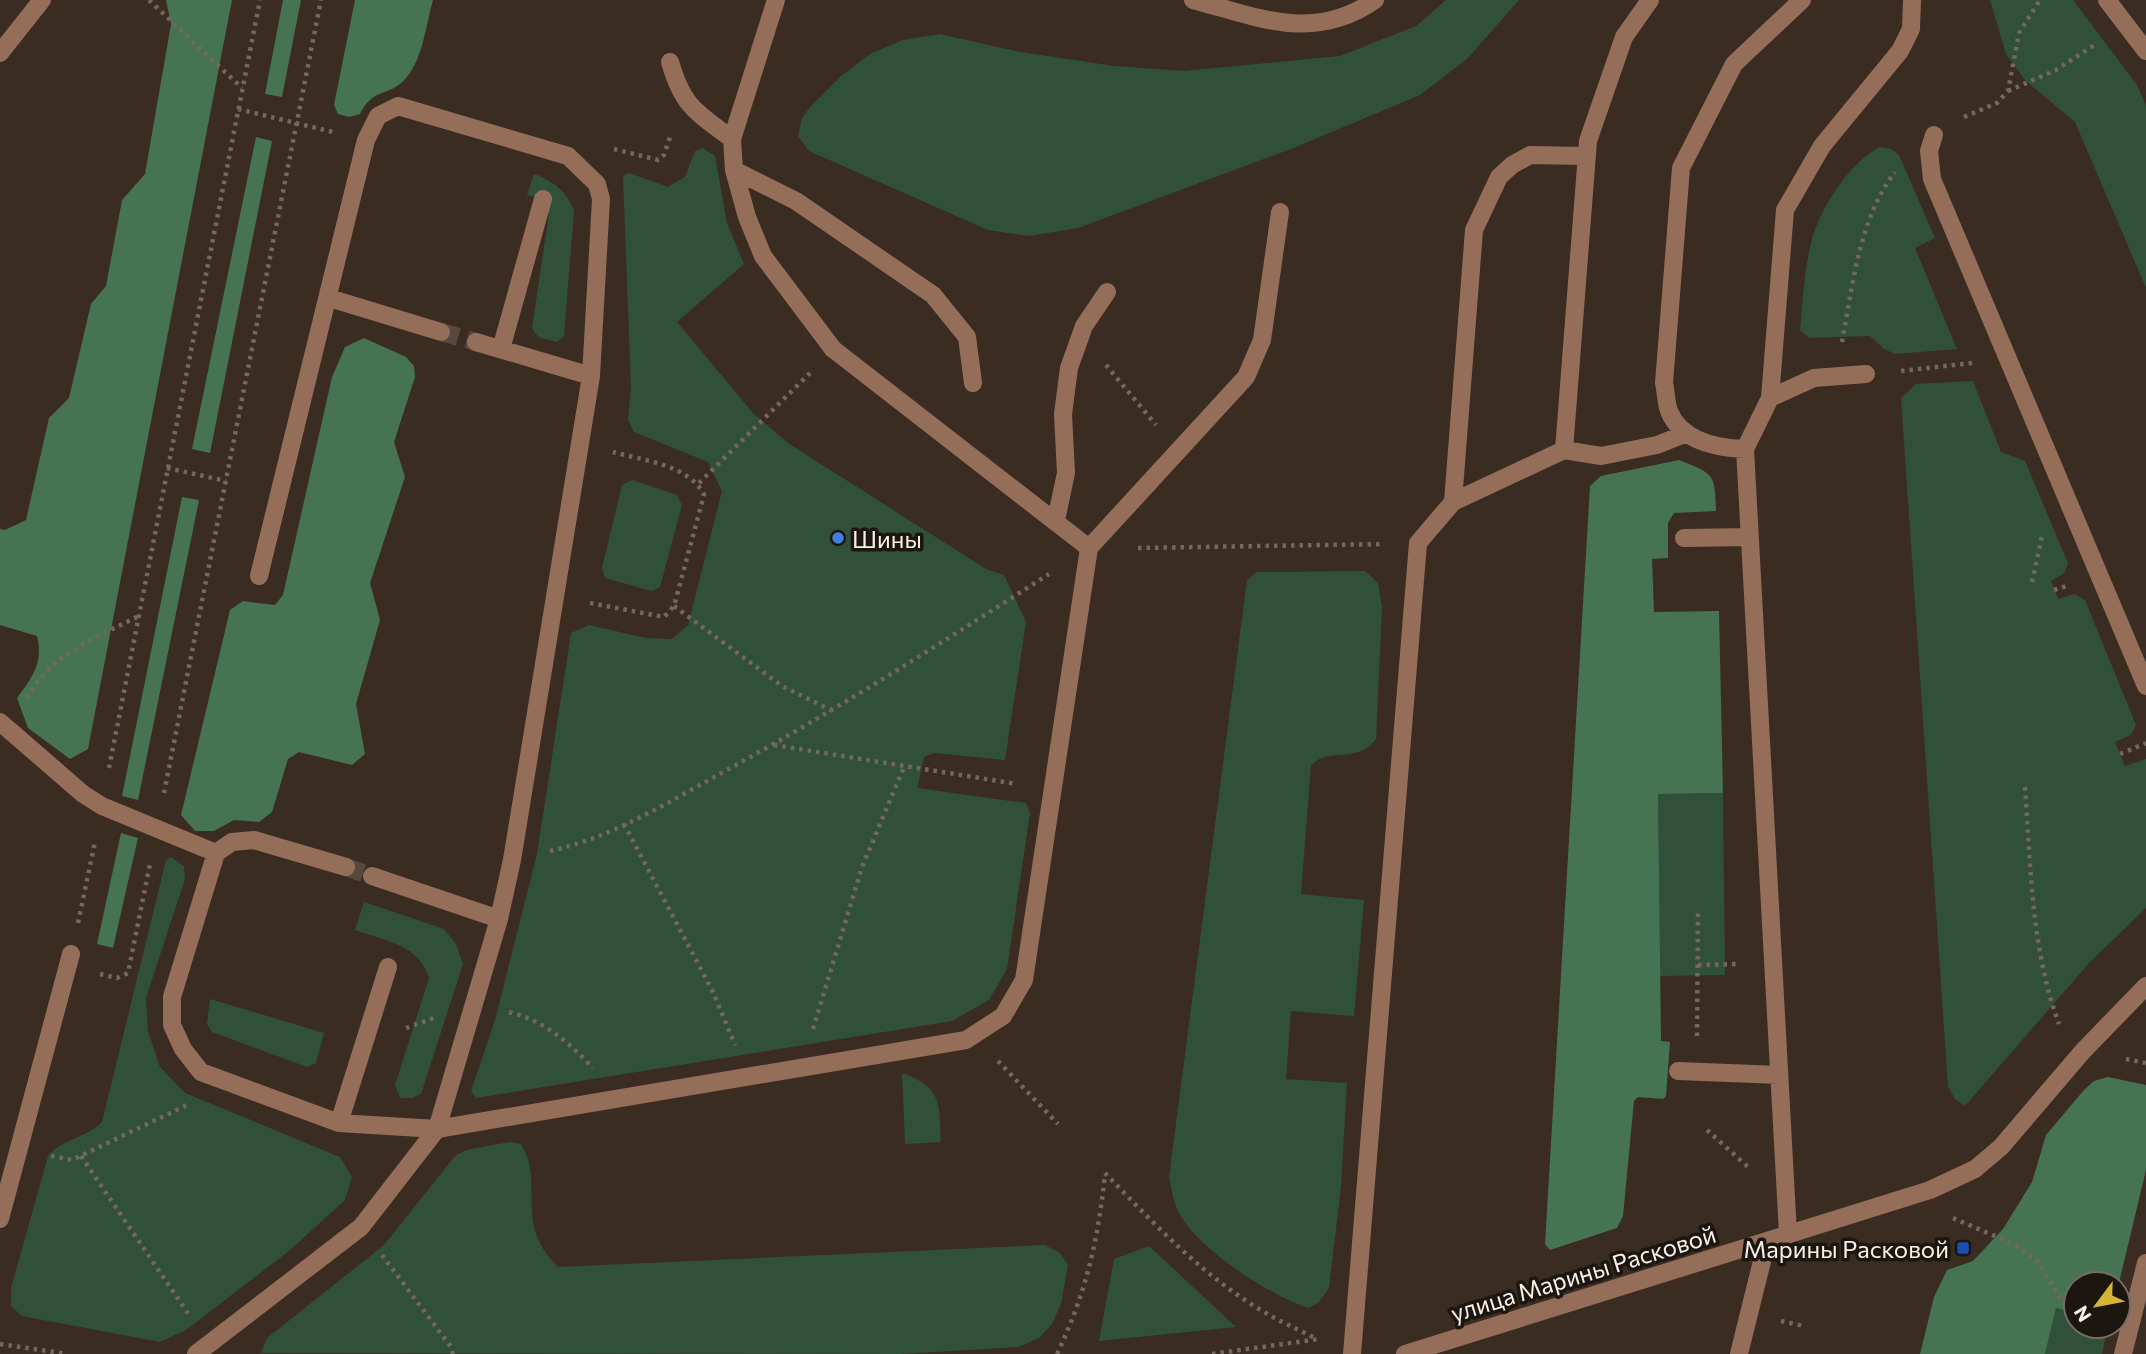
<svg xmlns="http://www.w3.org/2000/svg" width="2146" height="1354" font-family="Commissioner,sans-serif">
<rect width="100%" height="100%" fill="#3a2c20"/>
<path fill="#31503a" d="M 1446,0 L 1519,0 L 1467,59 L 1420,95 L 1291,149 L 1078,228 L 1029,236 L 988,230 L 809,151 L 798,136 L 802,118 L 810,107 L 841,76 L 870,54 L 903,40 L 940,34 L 1015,51 L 1114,66 L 1184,71 L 1340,56 L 1416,26 Z
M 1990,0 L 2073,0 L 2137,85 L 2146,105 L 2146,288 L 2075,122 L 2025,80 L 2006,54 Z
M 1880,147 L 1891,149 L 1899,155 L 1935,238 L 1915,248 L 1957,349 L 1895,354 L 1884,349 L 1870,336 L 1809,338 L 1800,330 C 1803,302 1804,271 1811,243 C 1819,209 1850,162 1880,147 Z
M 703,148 L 715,156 L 727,223 L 744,264 L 677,322 L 753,413 L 788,443 L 986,569 L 1004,575 L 1026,622 L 1005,760 L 934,753 L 924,757 L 917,788 L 1026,803 L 1030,813 L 1007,969 L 989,1000 L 952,1021 L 476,1098 L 471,1091 L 495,1020 L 537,854 L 571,633 L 589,625 L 646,638 L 672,639 L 688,625 L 722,491 L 708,462 L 634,432 L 628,420 L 631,387 L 623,176 L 629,173 L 668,187 L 685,177 L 695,151 Z
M 534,174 C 553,181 567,191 574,211 L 564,336 L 557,342 L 538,337 L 532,328 L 549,213 L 543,199 L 527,195 Z
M 1973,381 L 2001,452 L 2025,461 L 2068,563 L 2064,573 L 2051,581 L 2058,599 L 2074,594 L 2085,600 L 2136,725 L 2131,735 L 2115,742 L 2125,766 L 2146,759 L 2146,908 L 2089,963 L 1965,1106 L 1955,1099 L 1948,1087 L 1901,398 L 1916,384 Z
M 632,480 L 677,495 L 682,505 L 660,587 L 652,591 L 605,578 L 602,568 L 622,485 Z
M 1365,571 L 1378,583 L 1382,607 L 1376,739 C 1356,765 1330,746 1311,765 L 1301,894 L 1364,900 L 1354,1016 L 1291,1011 L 1286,1079 L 1347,1083 L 1341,1187 L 1329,1288 L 1319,1302 L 1309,1308 C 1273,1298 1201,1250 1182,1218 C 1174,1206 1172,1192 1169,1177 L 1247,580 L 1257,572 Z
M 1723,793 L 1725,975 L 1660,976 L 1658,794 Z
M 171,857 L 184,866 L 185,879 L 146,998 L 148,1031 L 160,1067 L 185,1093 L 340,1157 L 352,1177 L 345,1200 L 289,1251 L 186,1330 L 160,1342 L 22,1316 L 11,1306 L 11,1288 L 48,1156 C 59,1140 85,1139 102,1122 L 166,860 Z
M 364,902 L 444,929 L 456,944 L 463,964 L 421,1094 L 412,1098 L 400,1098 L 395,1085 L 429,978 C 419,944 385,941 355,930 Z
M 210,999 L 324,1033 L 316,1063 L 307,1067 L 212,1032 L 207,1024 Z
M 902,1073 C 943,1088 939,1103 941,1142 L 905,1144 Z
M 510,1142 L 521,1144 C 546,1185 512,1222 558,1267 L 1045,1245 L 1060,1253 L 1068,1265 L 1061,1304 L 1052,1324 L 1039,1338 L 1018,1347 L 901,1354 L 261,1353 L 267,1338 L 384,1245 L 455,1156 L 466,1150 Z
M 1149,1246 L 1236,1327 L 1099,1341 L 1114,1259 Z
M 2056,1307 L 2076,1312 L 2076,1326 L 2108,1326 L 2102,1354 L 2045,1354 Z"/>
<path fill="#467453" d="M 166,0 L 232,0 L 88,749 L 70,759 L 28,728 L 17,698 C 32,677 44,663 37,636 L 0,625 L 0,529 L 5,530 L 26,520 L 49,418 L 69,398 L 91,304 L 106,286 L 122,200 L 145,174 L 171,24 Z
M 283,0 L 301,0 L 282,97 L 265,94 Z
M 355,0 L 433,0 C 426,24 423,59 406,78 C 389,98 374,86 360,114 L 349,117 L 338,114 L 334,105 Z
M 256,137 L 272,141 L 210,453 L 192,449 Z
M 364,338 L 406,357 L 414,366 L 415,377 L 394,442 L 405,477 L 370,583 L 380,620 L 356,704 L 365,754 L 352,765 L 299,752 L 288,759 L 272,812 L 259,822 L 234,820 L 214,831 L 195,831 L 181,815 L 230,610 L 243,601 L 275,605 L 283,595 L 332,377 L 345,347 Z
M 1679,460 C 1714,474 1715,473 1716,511 L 1674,513 L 1668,523 L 1668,558 L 1652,559 L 1654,612 L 1719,611 L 1723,793 L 1658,794 L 1661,1041 L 1670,1042 L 1666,1096 L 1663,1099 L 1638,1097 L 1634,1101 L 1623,1216 L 1617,1228 L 1550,1250 L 1545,1244 L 1590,486 L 1601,476 Z
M 182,497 L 199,500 L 138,800 L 122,796 Z
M 121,833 L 138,838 L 113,948 L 97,944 Z
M 2108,1077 L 2146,1085 L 2146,1170 L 2118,1287 L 2118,1284 L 2076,1284 L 2076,1312 L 2056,1308 L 2045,1354 L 1920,1354 L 1934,1297 L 1947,1270 L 1973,1261 L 2003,1229 L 2032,1182 L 2046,1135 L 2084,1090 L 2094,1081 Z"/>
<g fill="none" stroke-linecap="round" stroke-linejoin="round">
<path stroke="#57493e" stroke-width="18" stroke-dasharray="18 9" stroke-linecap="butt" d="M 441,332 L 476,342
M 346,867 L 372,876"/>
<path stroke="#74675d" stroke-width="4.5" stroke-dasharray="3.5 5" stroke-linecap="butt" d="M 149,0 L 242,88
M 2008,91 L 2056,70 L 2096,44
M 238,109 L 333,132
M 1964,117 L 1997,103 L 2008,91 L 2019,33 L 2040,0
M 614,149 L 658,160 L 664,155 L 671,134
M 1842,342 C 1853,284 1859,219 1895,172
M 1106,365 L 1156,425
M 1901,371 L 1972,363
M 167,468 L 226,481
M 699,483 L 810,373
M 1138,548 L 1384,544
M 2032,582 L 2042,536
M 2054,590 L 2067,586
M 590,603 L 664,617 L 674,606 L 704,495 C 690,465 642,460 613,452
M 674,606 L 782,686 L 833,711
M 27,698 C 50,655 95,638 137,617
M 774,745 L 1017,784
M 2120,754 L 2146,743
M 109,768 L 260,0
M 2025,787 C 2031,868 2031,948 2059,1024
M 164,793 L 321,0
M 624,824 L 713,992 L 735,1045
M 550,851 C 611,838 669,802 723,772 C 835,711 941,643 1049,574
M 78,923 L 95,842
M 1698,965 L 1739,964
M 100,974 L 117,978 L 128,973 L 150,864
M 509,1012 C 545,1021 568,1042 593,1068
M 406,1028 L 434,1018
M 813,1029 L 862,867 L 904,767
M 1697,1036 L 1698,910
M 2126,1059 L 2146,1063
M 998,1061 L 1058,1124
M 1707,1130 L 1748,1167
M 51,1156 L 72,1160 L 187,1105
M 81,1156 L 189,1315
M 1105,1173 C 1153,1223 1204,1277 1264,1312 C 1281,1322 1299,1330 1317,1339
M 1953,1218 L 2013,1244 L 2036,1259 L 2068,1310
M 382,1255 L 451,1347 L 453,1354
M 1781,1321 L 1804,1326
M 0,1344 L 67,1354
M 1057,1354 C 1086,1293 1098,1241 1105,1174
M 1212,1354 L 1319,1339"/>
<path stroke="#956e59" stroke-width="18" d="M 776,0 L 732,139 L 734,170 L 747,217 L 763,256 L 833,349 L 1089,548
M 1193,0 C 1257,17 1314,43 1375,0
M 2107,0 L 2146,51
M 0,53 L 42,0
M 670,62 C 683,107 696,112 732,139
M 1934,135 L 1929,151 L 1932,179 L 2146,686
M 734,170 L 796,201 L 933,295 L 967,337 L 973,383
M 329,298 L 441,332
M 476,342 L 591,376
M 501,349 L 543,199
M 1770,398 L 1814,378 L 1866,374
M 1745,449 C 1717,448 1681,441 1669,411 C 1666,403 1666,392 1664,383 L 1681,168 L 1734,64 L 1802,0
M 1564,450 L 1588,141 L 1624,37 L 1650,0
M 1453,502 L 1564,450 L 1601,456 L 1657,445 L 1687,433
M 1056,520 L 1066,473 L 1063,414 L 1069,368 L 1084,326 L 1107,292
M 1684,538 L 1750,537
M 259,576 L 366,140 L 378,116 L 398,106 L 568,156 L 597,184 L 601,199 L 591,376 L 512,860 L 499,919
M 0,722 L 83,794 L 102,806 L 216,853 L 172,997 L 172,1025 L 183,1049 L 201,1072 L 339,1123 L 437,1129 L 499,919 L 372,876
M 216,853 L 232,842 L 254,840 L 346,867
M 1678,1071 L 1779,1075
M 339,1123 L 388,967
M 0,1219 L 71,954
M 1788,1234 L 1745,449 L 1770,398 L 1785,210 L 1822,146 L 1900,51 L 1911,29 L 1912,0
M 196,1354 L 361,1227 L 437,1129 L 966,1040 L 1003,1016 L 1024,980 L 1089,548 L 1246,377 L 1262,340 L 1280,212
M 1352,1354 L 1418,543 L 1453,502 L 1474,230 L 1499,177 L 1512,165 L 1530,155 L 1585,156
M 1405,1354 L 1930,1190 L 1975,1169 L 2001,1147 L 2083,1051 L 2146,986
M 1739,1354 L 1767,1241
M 2123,1354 L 2146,1263"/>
</g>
<circle fill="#3f7fe0" stroke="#1c1611" stroke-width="2.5" cx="838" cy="538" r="7"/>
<rect fill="#1a4fb4" stroke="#1c1611" stroke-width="2.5" x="1956" y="1241" width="14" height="14" rx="3.5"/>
<g text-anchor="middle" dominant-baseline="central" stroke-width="7" stroke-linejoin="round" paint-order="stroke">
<g font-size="24" fill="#faf0e9" stroke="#1c1611" text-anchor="start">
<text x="852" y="538">Шины</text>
<text x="1949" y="1248" text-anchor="end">Марины Расковой</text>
</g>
<g font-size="24" fill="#faf0e9" stroke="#1c1611">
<text transform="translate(1583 1273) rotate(-17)">улица Марины Расковой</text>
</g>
</g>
<g transform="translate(2097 1305) rotate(238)"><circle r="33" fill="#1c1611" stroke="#756d67" stroke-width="2"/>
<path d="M0-5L12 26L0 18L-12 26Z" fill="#d5b534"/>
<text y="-10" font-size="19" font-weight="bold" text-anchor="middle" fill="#faf0e9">N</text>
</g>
</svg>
